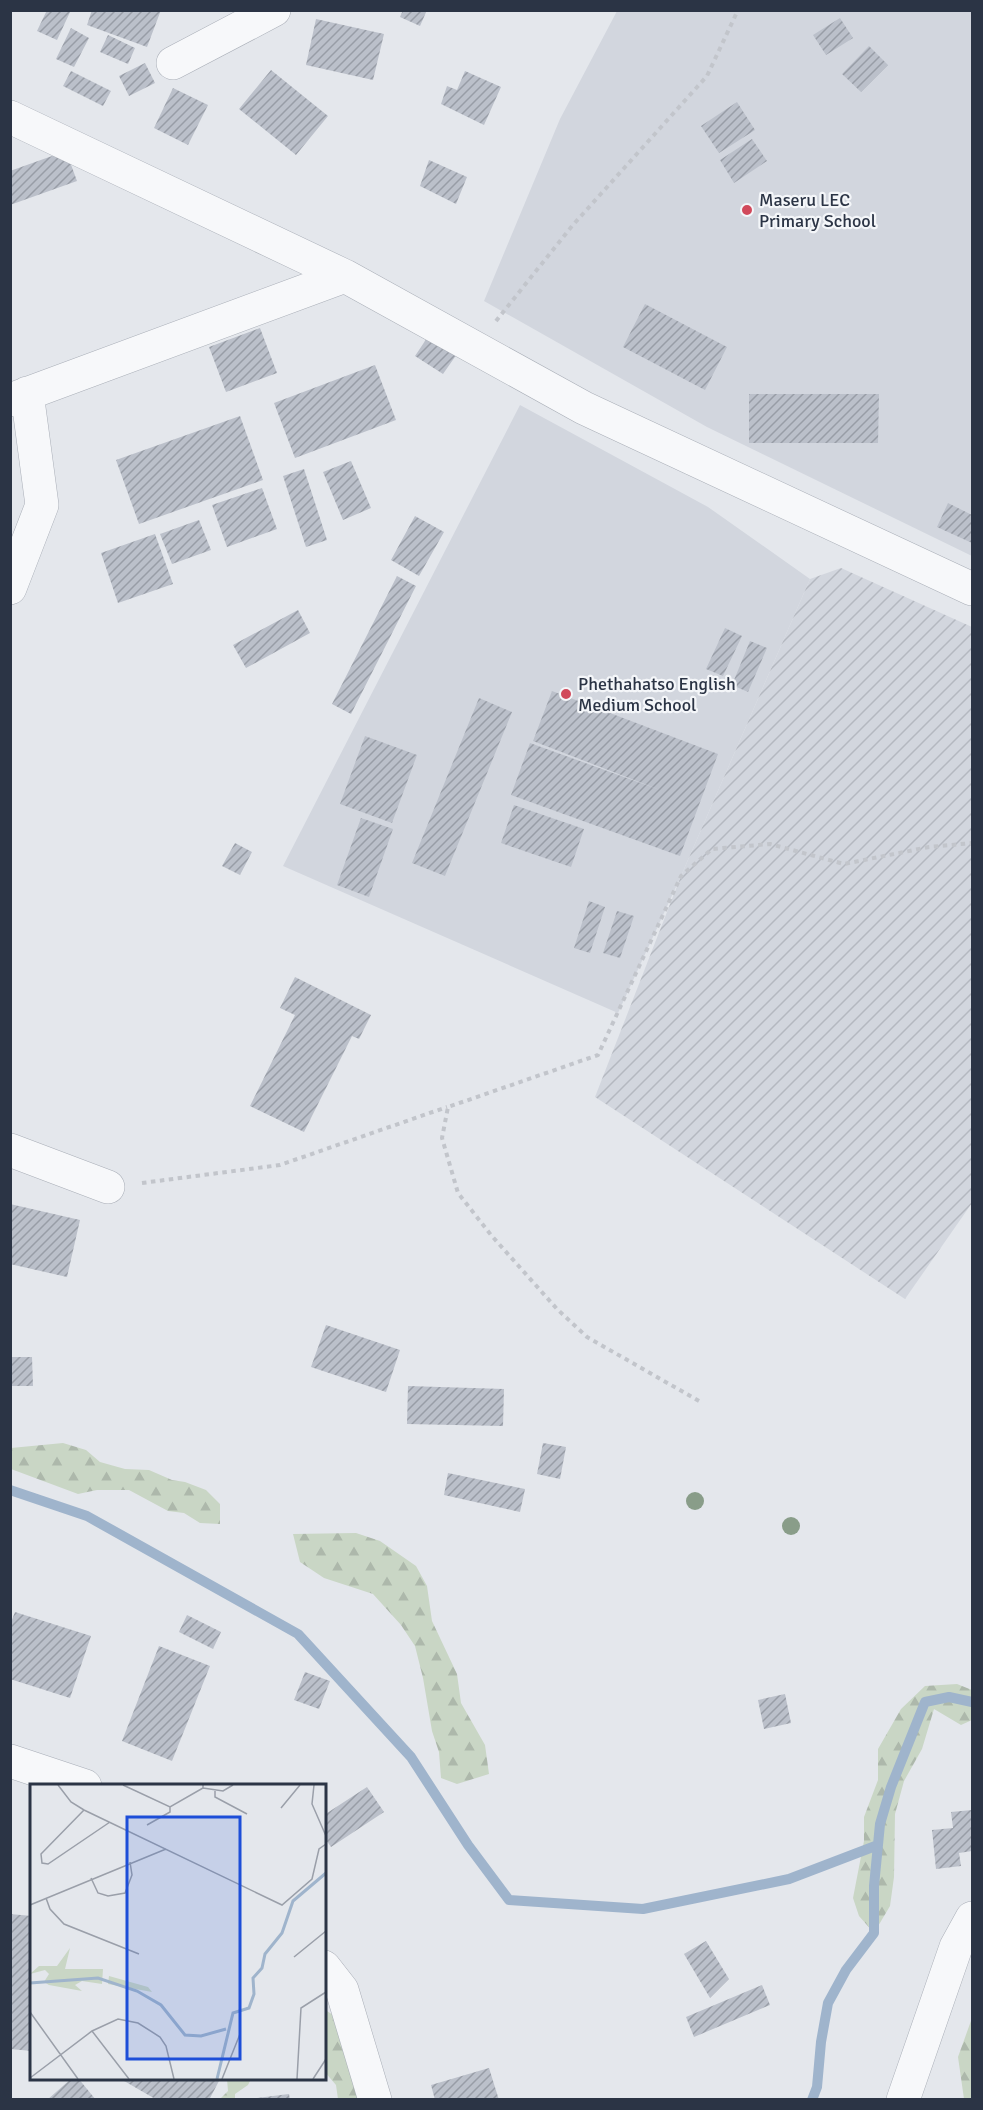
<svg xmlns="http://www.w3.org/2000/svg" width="983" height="2110" font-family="Signika,sans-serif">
<defs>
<pattern id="industrial-furrows" width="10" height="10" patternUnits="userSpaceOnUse" patternTransform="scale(1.5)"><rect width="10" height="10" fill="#d2d6de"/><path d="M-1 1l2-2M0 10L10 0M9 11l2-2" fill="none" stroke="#b4b8c0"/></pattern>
<pattern id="forest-firs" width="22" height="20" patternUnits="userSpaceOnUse" patternTransform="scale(1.5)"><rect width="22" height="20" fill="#c9d6c5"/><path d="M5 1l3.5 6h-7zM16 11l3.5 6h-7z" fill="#adb8ab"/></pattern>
<pattern id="building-hatch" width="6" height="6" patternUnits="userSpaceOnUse" patternTransform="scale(1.5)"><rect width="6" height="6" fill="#bbc0ca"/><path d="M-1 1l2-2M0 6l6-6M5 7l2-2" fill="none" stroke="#989da6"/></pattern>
</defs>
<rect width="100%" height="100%" fill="#e4e7ec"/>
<path fill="#d2d6de" d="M 617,11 L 972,11 L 972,556 L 707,427 L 484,301 L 560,119 Z
M 520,405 L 708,507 L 810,579 L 681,876 L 618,1013 L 283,866 Z"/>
<path fill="url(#industrial-furrows)" d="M 841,568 L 972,627 L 972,1203 L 905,1299 L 595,1097 L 681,876 L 810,579 Z"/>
<path fill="url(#forest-firs)" d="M 63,1443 L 86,1450 L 100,1462 L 125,1469 L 149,1470 L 172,1480 L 185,1482 L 206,1490 L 220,1504 L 220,1524 L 200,1523 L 184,1513 L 168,1511 L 129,1490 L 97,1490 L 78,1494 L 11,1469 L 11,1448 Z
M 356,1533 L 380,1541 L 416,1566 L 427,1586 L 432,1621 L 457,1674 L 461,1703 L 485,1745 L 489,1774 L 457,1784 L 441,1778 L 439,1752 L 432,1731 L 423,1678 L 415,1646 L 401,1625 L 373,1594 L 324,1578 L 300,1562 L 293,1534 Z
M 957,1684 L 972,1690 L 972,1720 L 961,1725 L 934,1709 L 922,1749 L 904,1781 L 895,1814 L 894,1877 L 890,1906 L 874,1933 L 859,1916 L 853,1898 L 864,1841 L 864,1817 L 878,1780 L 878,1749 L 901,1709 L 925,1686 Z
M 324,2009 L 333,2015 L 363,2099 L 338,2099 L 336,2085 L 324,2071 Z
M 972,2018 L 972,2099 L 964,2099 L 958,2057 Z
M 227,2079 L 227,2078 L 251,2079 L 248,2085 L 235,2094 L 235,2099 L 220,2099 L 228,2091 Z"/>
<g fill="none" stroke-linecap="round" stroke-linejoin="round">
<path stroke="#9fb4cc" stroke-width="10" d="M 10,1490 L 87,1516 L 298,1634 L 411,1757 L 468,1845 L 509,1900 L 643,1909 L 789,1879 L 878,1845
M 812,2100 L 817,2087 L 821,2042 L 828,2003 L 846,1970 L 874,1933 L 874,1886 L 880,1824 L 891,1787 L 925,1702 L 949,1697 L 972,1702"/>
</g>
<path fill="url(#building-hatch)" d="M 47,10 L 71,10 L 57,40 L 37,31 Z
M 92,10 L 161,10 L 147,47 L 87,25 Z
M 403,10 L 427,10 L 420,26 L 400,17 Z
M 840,18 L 853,38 L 826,55 L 813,35 Z
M 316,19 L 384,34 L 373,80 L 306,65 Z
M 71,28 L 89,38 L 74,67 L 56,59 Z
M 108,35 L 135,48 L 128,64 L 100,52 Z
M 869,46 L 888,65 L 861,92 L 842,74 Z
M 145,63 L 155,83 L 129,96 L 119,76 Z
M 271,70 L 328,116 L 296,155 L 239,109 Z
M 71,71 L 111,91 L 103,106 L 63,86 Z
M 465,71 L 501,87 L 484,125 L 441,104 L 447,86 L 457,90 Z
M 173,88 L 208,105 L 188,145 L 154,128 Z
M 737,102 L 755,130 L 719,153 L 701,126 Z
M 752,139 L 767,161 L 734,183 L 720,160 Z
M 66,151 L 77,181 L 10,205 L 10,171 Z
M 429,160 L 467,177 L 456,204 L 420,186 Z
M 645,304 L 727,347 L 705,390 L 623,347 Z
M 260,328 L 277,373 L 226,392 L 209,347 Z
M 429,335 L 457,354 L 443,374 L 415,356 Z
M 375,365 L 396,420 L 295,458 L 274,403 Z
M 749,394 L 879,394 L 878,443 L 749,443 Z
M 240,416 L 263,480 L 139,524 L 116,460 Z
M 351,461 L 371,508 L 343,520 L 323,472 Z
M 304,469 L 327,540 L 306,547 L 283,476 Z
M 262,488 L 277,529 L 227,547 L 212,505 Z
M 948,503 L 972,515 L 972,543 L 937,527 Z
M 415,516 L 444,532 L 419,576 L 391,560 Z
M 199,520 L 211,550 L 172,564 L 160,534 Z
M 155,534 L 173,584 L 118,603 L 101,553 Z
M 397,576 L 416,586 L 351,714 L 332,704 Z
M 298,610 L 310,633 L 246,668 L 233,645 Z
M 725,628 L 742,636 L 723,676 L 706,669 Z
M 750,641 L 767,648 L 748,692 L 732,685 Z
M 552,691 L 718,754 L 680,856 L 511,795 L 530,743 L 660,790 L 533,741 Z
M 479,698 L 512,712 L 445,876 L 412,863 Z
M 365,736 L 417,755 L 392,823 L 340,804 Z
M 514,805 L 584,829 L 571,867 L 501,843 Z
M 361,818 L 393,829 L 369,897 L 337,885 Z
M 235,843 L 252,852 L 240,875 L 222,866 Z
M 589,901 L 605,907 L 590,953 L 574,948 Z
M 617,911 L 634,916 L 620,958 L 603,953 Z
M 295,977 L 371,1015 L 359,1039 L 352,1036 L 304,1132 L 250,1106 L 295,1015 L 280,1008 Z
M 10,1204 L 80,1220 L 67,1277 L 10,1264 Z
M 326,1325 L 400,1350 L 386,1392 L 311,1367 Z
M 10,1357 L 32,1357 L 33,1386 L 10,1386 Z
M 408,1386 L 504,1389 L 503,1426 L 407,1424 Z
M 543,1443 L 566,1447 L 560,1479 L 537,1474 Z
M 448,1473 L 525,1489 L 520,1512 L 444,1495 Z
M 15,1612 L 91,1636 L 70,1698 L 10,1679 L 10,1625 Z
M 187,1615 L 221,1632 L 213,1649 L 179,1632 Z
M 159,1646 L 210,1666 L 172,1761 L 122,1741 Z
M 305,1672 L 330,1681 L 319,1709 L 294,1700 Z
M 785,1694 L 791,1723 L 764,1729 L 758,1700 Z
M 367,1787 L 384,1812 L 331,1847 L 324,1837 L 324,1815 Z
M 972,1810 L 972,1851 L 959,1853 L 961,1866 L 936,1869 L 932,1830 L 953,1828 L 951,1812 Z
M 10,1914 L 32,1916 L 32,2051 L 10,2049 Z
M 706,1941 L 729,1979 L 710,1998 L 684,1954 Z
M 762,1985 L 770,2005 L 694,2037 L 686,2017 Z
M 489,2068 L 499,2100 L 435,2100 L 431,2085 Z
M 72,2078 L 78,2078 L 96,2100 L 47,2100 Z
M 119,2078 L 215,2078 L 219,2081 L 209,2100 L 157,2100 Z
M 289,2094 L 290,2100 L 257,2100 L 257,2098 Z"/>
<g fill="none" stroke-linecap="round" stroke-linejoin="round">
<defs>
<path id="minor" d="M 173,63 L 274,10
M 10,117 L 345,276 L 584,408 L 972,589
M 10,400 L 345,276
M 10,588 L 42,505 L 27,393
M 10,1150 L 108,1187
M 10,1761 L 85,1786
M 324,1967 L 342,1990 L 375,2100
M 903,2100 L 956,1947 L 972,1918"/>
</defs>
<use href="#minor" stroke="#a9aeb7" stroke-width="34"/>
<path stroke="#c2c5cb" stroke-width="4" stroke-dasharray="4.5 4.5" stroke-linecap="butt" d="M 496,321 L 572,226 L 707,76 L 738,10
M 142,1183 L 280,1165 L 447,1107
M 699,1401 L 587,1337 L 557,1309 L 491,1235 L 458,1193 L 442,1138 L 448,1107 L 598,1055 L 681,876 L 712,849 L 770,844 L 844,864 L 929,847 L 972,843"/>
<use href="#minor" stroke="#f7f8fa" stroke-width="33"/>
</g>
<g fill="#899d89">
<circle cx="695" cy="1501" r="9"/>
<circle cx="791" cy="1526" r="9"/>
</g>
<g fill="#d1495b" stroke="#f4f6f9" stroke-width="2">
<circle cx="747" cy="210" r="6"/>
<circle cx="566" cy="694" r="6"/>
</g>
<g text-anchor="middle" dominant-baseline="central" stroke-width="4.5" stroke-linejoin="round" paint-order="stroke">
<g font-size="18" fill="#2b3445" stroke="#f4f6f9" text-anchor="start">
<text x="759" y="200">Maseru LEC<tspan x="759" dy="21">Primary School</tspan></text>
<text x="578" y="684">Phethahatso English<tspan x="578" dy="21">Medium School</tspan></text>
</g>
</g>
<g transform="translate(30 1784)">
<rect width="296" height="296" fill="#e4e7ec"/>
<path d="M 40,164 L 35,185 L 73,185 L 72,200 L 52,197 L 45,201 L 52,207 L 19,201 L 14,198 L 19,190 L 15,186 L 0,190 L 9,182 L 27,182 ZM 79,192 L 118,203 L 122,208 L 78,200 Z" fill="#c9d6c5"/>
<path fill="none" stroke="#9fb4cc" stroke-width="3" d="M 0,199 L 68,194 L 107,207 L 131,221 L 155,251 L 171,252 L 196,245M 187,295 L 203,229 L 219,224 L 224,210 L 223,194 L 232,184 L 235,170 L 252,149 L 263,117 L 296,89"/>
<path fill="none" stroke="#9a9fa9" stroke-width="1.5" d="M 28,1 L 41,18 L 54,26 L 252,121 L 282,95 L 289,65 L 296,60M 93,1 L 140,23 L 173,4 L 173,1M 284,1 L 282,20 L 296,52M 173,4 L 193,7 L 203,1M 185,7 L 185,13 L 217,30M 251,24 L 270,1M 54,26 L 11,70 L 12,79 L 18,80 L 80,38M 117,41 L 140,28 L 140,23M 61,94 L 68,109 L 78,112 L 95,109 L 102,91 L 100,78M 16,114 L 20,125 L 34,140 L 109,170M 0,121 L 136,65M 264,173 L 296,147M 0,228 L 48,295M 62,247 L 99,295M 0,294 L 62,247 L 88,235 L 108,239 L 130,253 L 136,262 L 144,295M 192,295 L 210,250M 267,295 L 271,224 L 296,208M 283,295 L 296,275"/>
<path fill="#1d4ed8" fill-opacity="0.15" stroke="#1d4ed8" stroke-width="3" d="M 97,33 L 210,33 L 210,275 L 97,275 Z"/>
<rect width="296" height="296" fill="none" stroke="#2b3445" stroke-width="3"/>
</g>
<rect width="983" height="2110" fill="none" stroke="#2b3445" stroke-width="24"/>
</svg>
